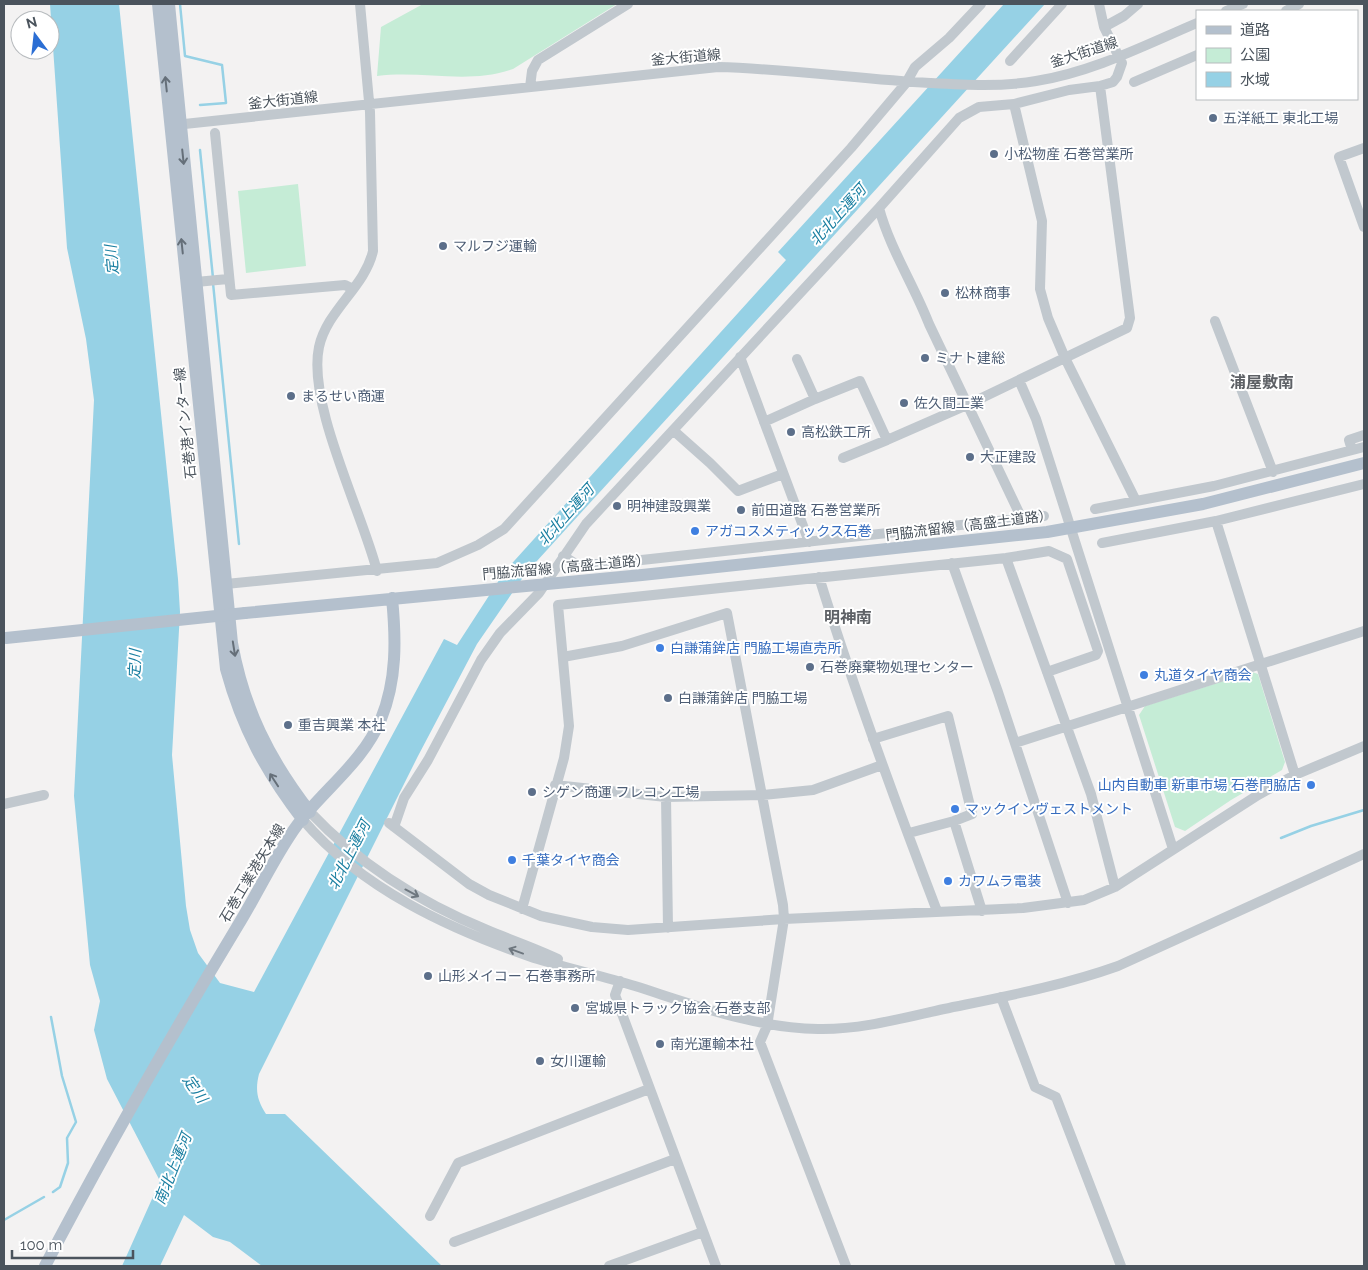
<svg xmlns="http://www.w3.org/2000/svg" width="1368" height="1270" font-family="Raleway,'Noto Sans JP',sans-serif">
<rect width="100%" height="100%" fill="#f3f2f2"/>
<path fill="#c5ecd6" d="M 423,4 L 617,4 L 513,69 C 468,85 423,70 377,76 L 381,27 Z
M 298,184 L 306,266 L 246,273 L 238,191 Z
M 1252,672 L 1258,674 L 1285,762 L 1282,770 L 1231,800 L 1185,831 L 1175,827 L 1139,715 L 1145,706 Z"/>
<path fill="#96d1e5" d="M 50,4 L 119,4 L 178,579 L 180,612 L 172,755 L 186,906 L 190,930 L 198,953 L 220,983 L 254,992 L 444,639 L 457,645 L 505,571 L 786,260 L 778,252 L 1004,4 L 1045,4 L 526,573 L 477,644 L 418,756 L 259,1074 C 255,1090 257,1100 266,1114 L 285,1114 L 442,1266 L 262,1266 L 230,1242 L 213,1237 L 184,1215 L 160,1266 L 122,1266 L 160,1181 L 107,1079 L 94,1030 L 100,1001 L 90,965 L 74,796 L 94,400 L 86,339 L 67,248 Z"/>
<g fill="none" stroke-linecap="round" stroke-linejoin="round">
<path stroke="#96d1e5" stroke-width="2.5" d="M 180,4 L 185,56 L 222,65 L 226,103 L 200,105
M 200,150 L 213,278
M 213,283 L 239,544
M 1281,838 L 1311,826 L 1364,810
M 51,1017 L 62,1076 L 76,1122 L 67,1138 L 68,1163 L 60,1187 L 53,1192
M 4,1220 L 44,1197"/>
<path stroke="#c1c8ce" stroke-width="10" d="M 360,4 L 370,112 L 373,251 C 365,287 327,310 319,347 C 307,404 362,512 377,571
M 1099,4 L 1104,27
M 1226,11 L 1243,4
M 1286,11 L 1299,4
M 1010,61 L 1062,4
M 1134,82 L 1197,55
M 530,87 L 532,71 L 538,60 L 628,4
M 1014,104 L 1042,221 L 1040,289 L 1048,318 L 1065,358 L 1136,501
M 175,125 L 718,67 C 789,69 860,79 930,83 C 966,85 1001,87 1036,81 C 1093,72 1145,45 1197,23
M 215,133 L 231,295 L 345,285 L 353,289
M 1364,148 L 1339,157 L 1364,227
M 879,208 C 890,249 914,285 929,324 L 1022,519
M 196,282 L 228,279
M 1215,321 L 1273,472
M 740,357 L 809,542
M 1019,380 L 1036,419 L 1173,849
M 815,399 L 860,381 L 887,440 L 843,458
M 764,422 L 815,399 L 797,359
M 674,431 L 710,463 L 738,491 L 783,474
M 887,440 L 967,405 L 1127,328 L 1130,318 L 1100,86
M 1352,450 L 1349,440 L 1364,435
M 1095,509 L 1214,486 L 1364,447
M 1216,521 L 1295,775
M 1102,543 L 1216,521 L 1364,484
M 563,556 L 576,564 L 605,564 L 1044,516
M 1006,558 L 1091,794 L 1115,887
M 952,563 L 998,692 L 1068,903
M 819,577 C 854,690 895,801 937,911
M 226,584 L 437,563 L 478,545 L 504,529 L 851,148 L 906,83 L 915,67 L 949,38 L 981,4
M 563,657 L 622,646 L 727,613 L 783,905 L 784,919 L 767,1026 L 760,1042 L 846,1266
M 873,739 L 948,716 L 972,814 L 954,821 L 982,911
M 1015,743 L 1364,631
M 555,785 L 666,797 L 763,795 L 813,790 L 882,765
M 666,797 L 668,928
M 4,804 L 44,795
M 310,812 C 359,864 421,903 487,930 C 511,940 535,948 558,959
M 303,820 C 362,889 449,929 534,958 C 567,968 602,976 635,986 C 695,1005 755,1028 818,1029 C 860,1030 903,1018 944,1009 C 1002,997 1062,986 1118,966 L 1364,854
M 389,823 L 469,884 L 489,895 L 541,916 L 592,927 L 628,930 L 784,919 L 1023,908 L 1084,900 L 1115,887 L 1258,795 L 1295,775 L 1364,746
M 394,827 L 404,798 L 428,760 L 481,660 L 500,633 L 539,593 L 586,524 L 879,208 L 959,118 L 979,107 L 1014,104 L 1069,90 L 1100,86 L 1113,82 L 1117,77 L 1122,63 L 1104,27 L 1124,16 L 1138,4
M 909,833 L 954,821
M 522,909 L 564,758 L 569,726 L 558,605 L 1006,558 L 1049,551 L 1067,559 L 1098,651 L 1096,655 L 1047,672
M 620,981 L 615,995 L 716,1266
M 1001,997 L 1035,1087 L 1056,1097 L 1121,1266
M 430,1216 L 458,1163 L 649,1089
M 454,1242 L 675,1159
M 609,1266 L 703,1232"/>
<path stroke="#b4c0cd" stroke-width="12" d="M 158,4 L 226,669 C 242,728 266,772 303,820
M 169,4 L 232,643 C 244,709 269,759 310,812
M 245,613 L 642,575 L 1047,532 L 1203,504 L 1364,463
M 45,1266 C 105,1151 170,1038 237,927 C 255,898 270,866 289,837 C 316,794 361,767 381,719 C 397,680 396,639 392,598"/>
<path stroke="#b4c0cd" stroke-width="12" d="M 6,638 L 245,613"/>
</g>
<defs><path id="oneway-shaft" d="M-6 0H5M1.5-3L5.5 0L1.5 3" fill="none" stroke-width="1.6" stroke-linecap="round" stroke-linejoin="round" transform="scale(1.25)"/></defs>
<g stroke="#656f79">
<use href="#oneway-shaft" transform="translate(166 84) rotate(-96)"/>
<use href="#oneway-shaft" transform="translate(183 157) rotate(84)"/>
<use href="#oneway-shaft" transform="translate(182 246) rotate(-96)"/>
<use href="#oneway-shaft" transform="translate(234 649) rotate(81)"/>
<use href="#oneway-shaft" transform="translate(274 780) rotate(-123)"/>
</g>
<g stroke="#6e777f">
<use href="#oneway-shaft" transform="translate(412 893) rotate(28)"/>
<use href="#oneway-shaft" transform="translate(516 951) rotate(-160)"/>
</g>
<g fill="#5c6f8a" stroke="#fff" stroke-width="2">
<circle cx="1213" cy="118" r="5"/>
<circle cx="994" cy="154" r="5"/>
<circle cx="443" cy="246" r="5"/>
<circle cx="945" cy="293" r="5"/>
<circle cx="925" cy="358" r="5"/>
<circle cx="291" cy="396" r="5"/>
<circle cx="904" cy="403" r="5"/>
<circle cx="791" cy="432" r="5"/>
<circle cx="970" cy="457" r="5"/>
<circle cx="617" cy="506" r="5"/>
<circle cx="741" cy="510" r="5"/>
<circle cx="810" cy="667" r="5"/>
<circle cx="668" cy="698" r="5"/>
<circle cx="288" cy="725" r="5"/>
<circle cx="532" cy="792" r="5"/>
<circle cx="428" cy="976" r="5"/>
<circle cx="575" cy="1008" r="5"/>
<circle cx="660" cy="1044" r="5"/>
<circle cx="540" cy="1061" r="5"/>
</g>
<g fill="#3f7fe0" stroke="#fff" stroke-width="2">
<circle cx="695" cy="531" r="5"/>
<circle cx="660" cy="648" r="5"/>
<circle cx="1144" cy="675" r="5"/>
<circle cx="1311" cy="785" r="5"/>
<circle cx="955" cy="809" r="5"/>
<circle cx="512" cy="860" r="5"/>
<circle cx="948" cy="881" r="5"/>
</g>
<g text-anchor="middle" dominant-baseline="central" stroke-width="4" stroke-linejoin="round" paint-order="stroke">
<g font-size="14" fill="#4b545d" stroke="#fff">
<text transform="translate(1084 52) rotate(-18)">釜大街道線</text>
<text transform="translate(686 57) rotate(-5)">釜大街道線</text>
<text transform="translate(283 100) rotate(-6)">釜大街道線</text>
<text transform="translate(185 423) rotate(-96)">石巻港インター線</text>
<text transform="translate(969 525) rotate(-7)">門脇流留線（高盛土道路）</text>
<text transform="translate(566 567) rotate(-5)">門脇流留線（高盛土道路）</text>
<text transform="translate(252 873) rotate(-59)">石巻工業港矢本線</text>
</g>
<g font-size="14" fill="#4e5e75" stroke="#fff" text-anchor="start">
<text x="1223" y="118">五洋紙工 東北工場</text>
<text x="1004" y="154">小松物産 石巻営業所</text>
<text x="453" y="246">マルフジ運輸</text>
<text x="955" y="293">松林商事</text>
<text x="935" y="358">ミナト建総</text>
<text x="301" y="396">まるせい商運</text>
<text x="914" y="403">佐久間工業</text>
<text x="801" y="432">高松鉄工所</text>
<text x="980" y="457">大正建設</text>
<text x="627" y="506">明神建設興業</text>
<text x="751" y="510">前田道路 石巻営業所</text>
<text x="820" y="667">石巻廃棄物処理センター</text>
<text x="678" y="698">白謙蒲鉾店 門脇工場</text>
<text x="298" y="725">重吉興業 本社</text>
<text x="542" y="792">シゲン商運 フレコン工場</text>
<text x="438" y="976">山形メイコー 石巻事務所</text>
<text x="585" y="1008">宮城県トラック協会 石巻支部</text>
<text x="670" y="1044">南光運輸本社</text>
<text x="550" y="1061">女川運輸</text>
</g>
<g font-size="14" fill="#366cbe" stroke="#fff" text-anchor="start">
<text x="705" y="531">アガコスメティックス石巻</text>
<text x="670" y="648">白謙蒲鉾店 門脇工場直売所</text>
<text x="1154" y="675">丸道タイヤ商会</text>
<text x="1301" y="785" text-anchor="end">山内自動車 新車市場 石巻門脇店</text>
<text x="965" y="809">マックインヴェストメント</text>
<text x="522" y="860">千葉タイヤ商会</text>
<text x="958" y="881">カワムラ電装</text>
</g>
<g font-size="15" font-style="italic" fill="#1a7fa1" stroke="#fff">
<text transform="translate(838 215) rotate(-48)">北北上運河</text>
<text transform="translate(112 260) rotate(-95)">定川</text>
<text transform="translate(566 515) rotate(-48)">北北上運河</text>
<text transform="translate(135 664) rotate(-88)">定川</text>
<text transform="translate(349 855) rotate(-63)">北北上運河</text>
<text transform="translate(195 1089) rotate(55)">定川</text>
<text transform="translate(173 1169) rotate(-68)">南北上運河</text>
</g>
<g font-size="16" font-weight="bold" fill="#5e6166" stroke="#fff">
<text x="1262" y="382">浦屋敷南</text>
<text x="848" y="617">明神南</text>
</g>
</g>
<rect width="1368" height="1270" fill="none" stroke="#4b545d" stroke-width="10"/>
<rect x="1196" y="10" width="162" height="90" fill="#ffffff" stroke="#b7bbbe"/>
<rect x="1206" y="26" width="25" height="8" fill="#b4c0cd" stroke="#b7bbbe"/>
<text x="1240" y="35" font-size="15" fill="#4b545d">道路</text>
<rect x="1206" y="48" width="25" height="15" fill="#c5ecd6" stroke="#b7bbbe"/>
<text x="1240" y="60" font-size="15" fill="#4b545d">公園</text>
<rect x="1206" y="72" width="25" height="15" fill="#96d1e5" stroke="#b7bbbe"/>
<text x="1240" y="85" font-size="15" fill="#4b545d">水域</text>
<g transform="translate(35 35) rotate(345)"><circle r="24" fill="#ffffff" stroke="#b7bbbe"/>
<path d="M0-4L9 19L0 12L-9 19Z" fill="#2b6ed4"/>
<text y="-8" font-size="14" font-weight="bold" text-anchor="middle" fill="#4b545d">N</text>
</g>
<path d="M12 1250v8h121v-8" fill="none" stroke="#4b545d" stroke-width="2.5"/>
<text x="20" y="1250" font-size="15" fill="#4b545d" stroke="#ffffff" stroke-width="4" paint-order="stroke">100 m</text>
</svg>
